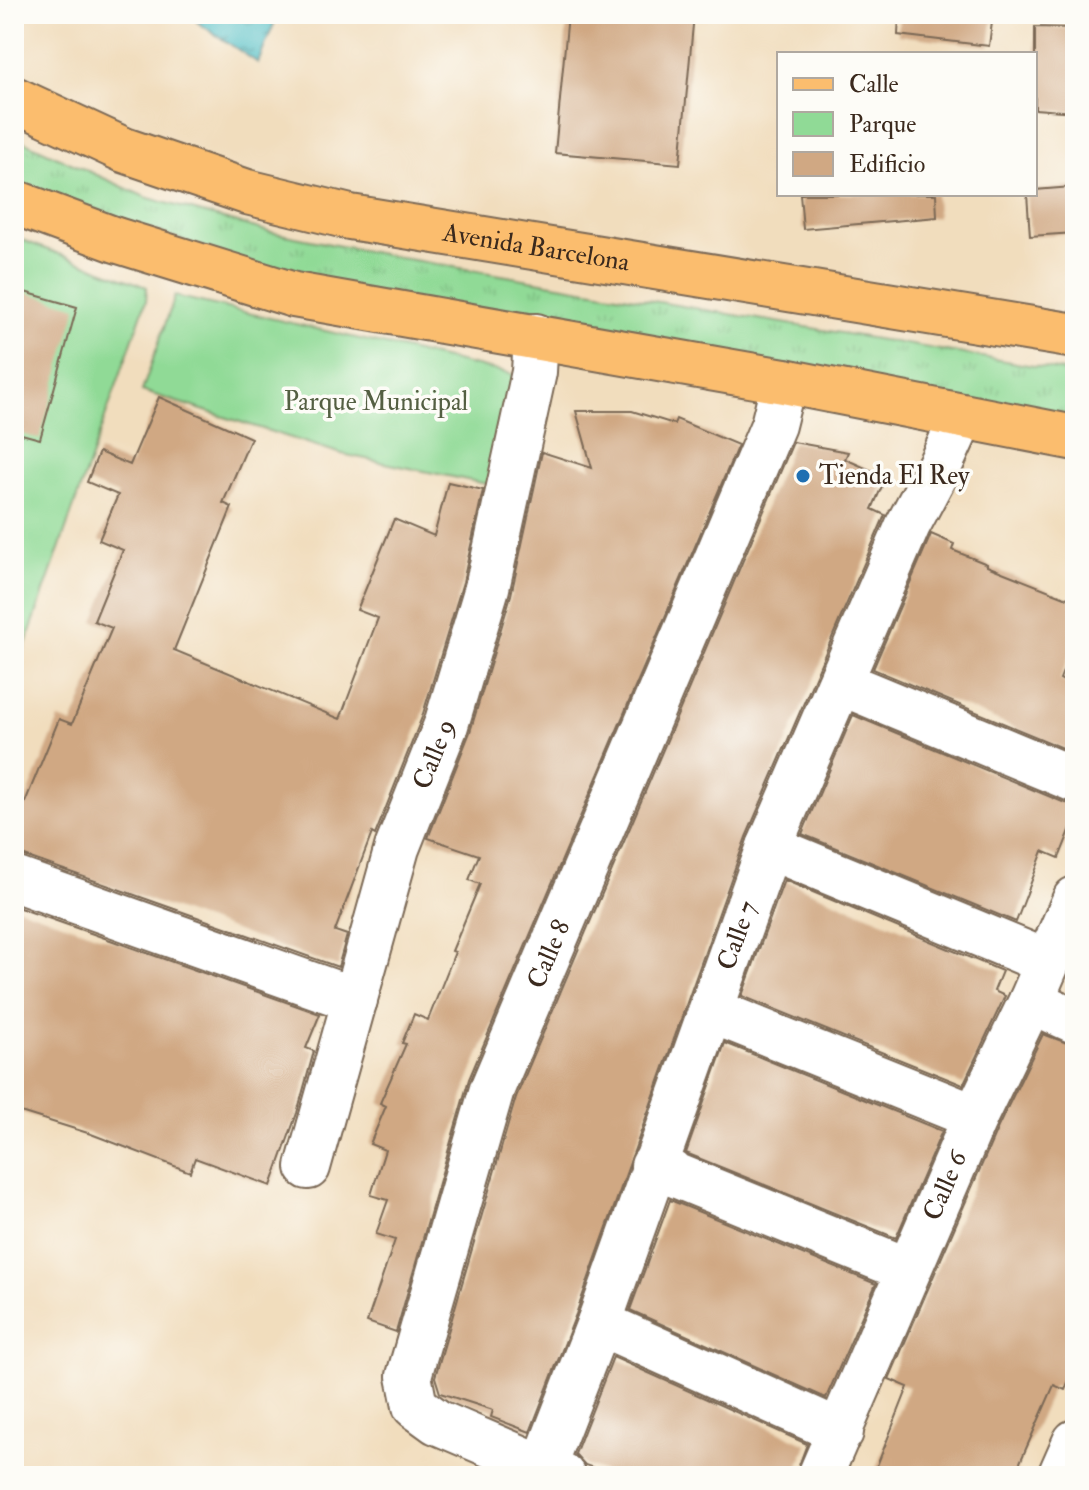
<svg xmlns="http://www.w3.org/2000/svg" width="1089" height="1490" font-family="'IM FELL Double Pica',serif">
<defs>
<pattern id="grass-tufts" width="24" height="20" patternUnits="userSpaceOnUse" patternTransform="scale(2)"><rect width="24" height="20" fill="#90da96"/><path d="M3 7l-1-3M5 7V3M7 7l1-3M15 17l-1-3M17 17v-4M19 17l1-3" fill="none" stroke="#7dbb81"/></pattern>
<pattern id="water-ripples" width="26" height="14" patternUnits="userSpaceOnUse" patternTransform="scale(2)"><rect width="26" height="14" fill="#4ebdc4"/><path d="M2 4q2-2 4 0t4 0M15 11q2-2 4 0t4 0" fill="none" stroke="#429a9f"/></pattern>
</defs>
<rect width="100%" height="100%" fill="#fdfcf7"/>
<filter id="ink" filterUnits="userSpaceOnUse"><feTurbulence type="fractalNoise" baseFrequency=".0125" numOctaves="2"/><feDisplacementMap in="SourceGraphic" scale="16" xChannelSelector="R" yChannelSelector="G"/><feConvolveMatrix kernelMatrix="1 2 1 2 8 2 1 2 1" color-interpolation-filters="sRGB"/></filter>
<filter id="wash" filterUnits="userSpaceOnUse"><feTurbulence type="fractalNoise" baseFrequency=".006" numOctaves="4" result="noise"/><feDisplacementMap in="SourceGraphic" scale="32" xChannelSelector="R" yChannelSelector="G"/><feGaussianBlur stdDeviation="1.8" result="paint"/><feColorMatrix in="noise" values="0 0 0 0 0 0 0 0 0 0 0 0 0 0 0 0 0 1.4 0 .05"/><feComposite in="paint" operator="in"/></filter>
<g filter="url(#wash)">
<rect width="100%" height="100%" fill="#f1ddbd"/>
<path fill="url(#grass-tufts)" stroke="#66825a" stroke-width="2" d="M 14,137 L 145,197 L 270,232 L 401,258 L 1075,373 L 1075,419 L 345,294 L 14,184 Z"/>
<path fill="#90da96" stroke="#66825a" stroke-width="2" d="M 14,237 L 147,287 L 146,301 L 19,663 L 14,656 Z
M 175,296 L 524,377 L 501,487 L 342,454 L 142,391 Z"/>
<path fill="url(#water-ripples)" stroke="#447471" stroke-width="2" d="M 195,14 L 278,14 L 258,63 L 197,22 Z"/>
<g id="blocks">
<path fill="#d0a883" d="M 568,14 L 694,14 L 680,164 L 555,153 Z
M 899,14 L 993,14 L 989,46 L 898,35 Z
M 1035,27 L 1075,28 L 1075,112 L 1035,109 Z
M 1072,187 L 1075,233 L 1030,236 L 1027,194 L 1035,194 L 1035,190 Z
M 800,194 L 936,194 L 937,217 L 803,229 Z
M 14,289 L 77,307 L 40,439 L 14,432 Z
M 159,397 L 251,438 L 223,503 L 232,507 L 174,650 L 340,719 L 378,618 L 357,610 L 394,519 L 434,536 L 448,482 L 483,490 L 463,582 L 422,717 L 375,835 L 372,833 L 335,931 L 347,935 L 338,967 L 22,855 L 14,855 L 14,832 L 19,817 L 59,719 L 72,724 L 112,628 L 94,621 L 123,550 L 99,540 L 118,495 L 87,482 L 99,452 L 130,465 Z
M 576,411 L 632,411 L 674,424 L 676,419 L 738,445 L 469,1079 L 396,1332 L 367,1322 L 395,1240 L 376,1234 L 388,1200 L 371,1195 L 385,1150 L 370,1144 L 386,1106 L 380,1103 L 406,1044 L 402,1043 L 414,1014 L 428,1020 L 455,952 L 452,951 L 480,884 L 469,880 L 479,855 L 428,838 L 470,732 L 511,595 L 542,452 L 592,468 Z
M 793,442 L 848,452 L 845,459 L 886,477 L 872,509 L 885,515 L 746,837 L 576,1314 L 530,1432 L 491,1417 L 493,1410 L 440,1393 L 435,1377 L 516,1097 Z
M 931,534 L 954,544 L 952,550 L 987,564 L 987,566 L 1075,601 L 1075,641 L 1060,679 L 1075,687 L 1075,753 L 873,669 Z
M 853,715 L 1065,803 L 1075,804 L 1075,818 L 1059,858 L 1043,851 L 1016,922 L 802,834 Z
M 784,880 L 1002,971 L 994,991 L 1005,996 L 963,1085 L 742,996 Z
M 14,906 L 320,1014 L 306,1048 L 314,1051 L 297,1113 L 271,1186 L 195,1158 L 190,1172 L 91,1134 L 14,1110 Z
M 1043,1034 L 1075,1046 L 1075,1364 L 1065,1390 L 1054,1385 L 1014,1476 L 873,1476 L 908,1387 L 889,1379 L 998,1127 Z
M 725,1043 L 942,1131 L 896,1238 L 686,1153 Z
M 670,1200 L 876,1284 L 826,1398 L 630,1310 Z
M 613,1357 L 807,1444 L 795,1476 L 616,1476 L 585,1465 L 575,1454 Z"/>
</g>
</g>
<g filter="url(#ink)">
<use href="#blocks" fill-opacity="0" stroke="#7b6956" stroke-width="2"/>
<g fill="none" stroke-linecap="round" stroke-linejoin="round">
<defs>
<g id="minor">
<path d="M 841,683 L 1075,780"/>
<path d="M 769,847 L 1047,962"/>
<path d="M 14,879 L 355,1000"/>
<path d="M 1031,1001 L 1075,1021"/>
<path d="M 712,1011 L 975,1117"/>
<path d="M 653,1166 L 908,1270"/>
<path id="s1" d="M 308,1167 L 397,848 L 446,725 L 487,588 L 534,372 L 536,336"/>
<path d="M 599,1323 L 841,1432"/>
<path id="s2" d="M 543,1467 L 599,1323 L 769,847 L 908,525 L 942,461 L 962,417"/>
<path id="s3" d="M 563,1476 L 437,1422 L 415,1406 L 409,1376 L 492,1089 L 773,425 L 784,381"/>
<path id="s4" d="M 820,1476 L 975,1117 L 1031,1001 L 1075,899"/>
<path d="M 1060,1476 L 1075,1442"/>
</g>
<g id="major">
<path id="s5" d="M 14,99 L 124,150 L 247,192 L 350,217 L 1075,336"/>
<path d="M 14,202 L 116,240 L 294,295 L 784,381 L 1075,438"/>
</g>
</defs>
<use href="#minor" stroke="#7b6956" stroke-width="48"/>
<use href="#major" stroke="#7b6956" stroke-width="48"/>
<use href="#minor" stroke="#fff" stroke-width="44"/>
<use href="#major" stroke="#fbbd6e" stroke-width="44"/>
</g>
</g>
<circle fill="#1f6fb2" stroke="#fdfcf7" stroke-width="3" cx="803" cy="476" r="8"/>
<g text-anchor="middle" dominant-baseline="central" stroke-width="7" stroke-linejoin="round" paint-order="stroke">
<g font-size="26" fill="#3b2a1e" stroke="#fdfcf7">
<text stroke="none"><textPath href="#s5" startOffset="546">Avenida Barcelona</textPath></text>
<text stroke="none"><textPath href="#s1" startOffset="432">Calle 9</textPath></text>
<text stroke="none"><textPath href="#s2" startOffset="566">Calle 7</textPath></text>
<text stroke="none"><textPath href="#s3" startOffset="640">Calle 8</textPath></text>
<text stroke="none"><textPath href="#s4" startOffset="316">Calle 6</textPath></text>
</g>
<g font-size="26" fill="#545f42" stroke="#fdfcf7">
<text x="376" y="402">Parque Municipal</text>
</g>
<g font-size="26" fill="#3b2a1e" stroke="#fdfcf7" text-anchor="start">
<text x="819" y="476">Tienda El Rey</text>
</g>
</g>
<rect width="1089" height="1490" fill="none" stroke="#fdfcf7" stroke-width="48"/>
<rect x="777" y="52" width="260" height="144" fill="#fdfcf7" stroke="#afa8a0" stroke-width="2"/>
<rect x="793" y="78" width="40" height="12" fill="#fbbd6e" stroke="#afa8a0" stroke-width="2"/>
<text x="849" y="92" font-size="24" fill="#3b2a1e">Calle</text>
<rect x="793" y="112" width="40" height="24" fill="#90da96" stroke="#afa8a0" stroke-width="2"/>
<text x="849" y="132" font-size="24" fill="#3b2a1e">Parque</text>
<rect x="793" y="152" width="40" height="24" fill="#d0a883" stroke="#afa8a0" stroke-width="2"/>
<text x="849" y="172" font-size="24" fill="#3b2a1e">Edificio</text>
</svg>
